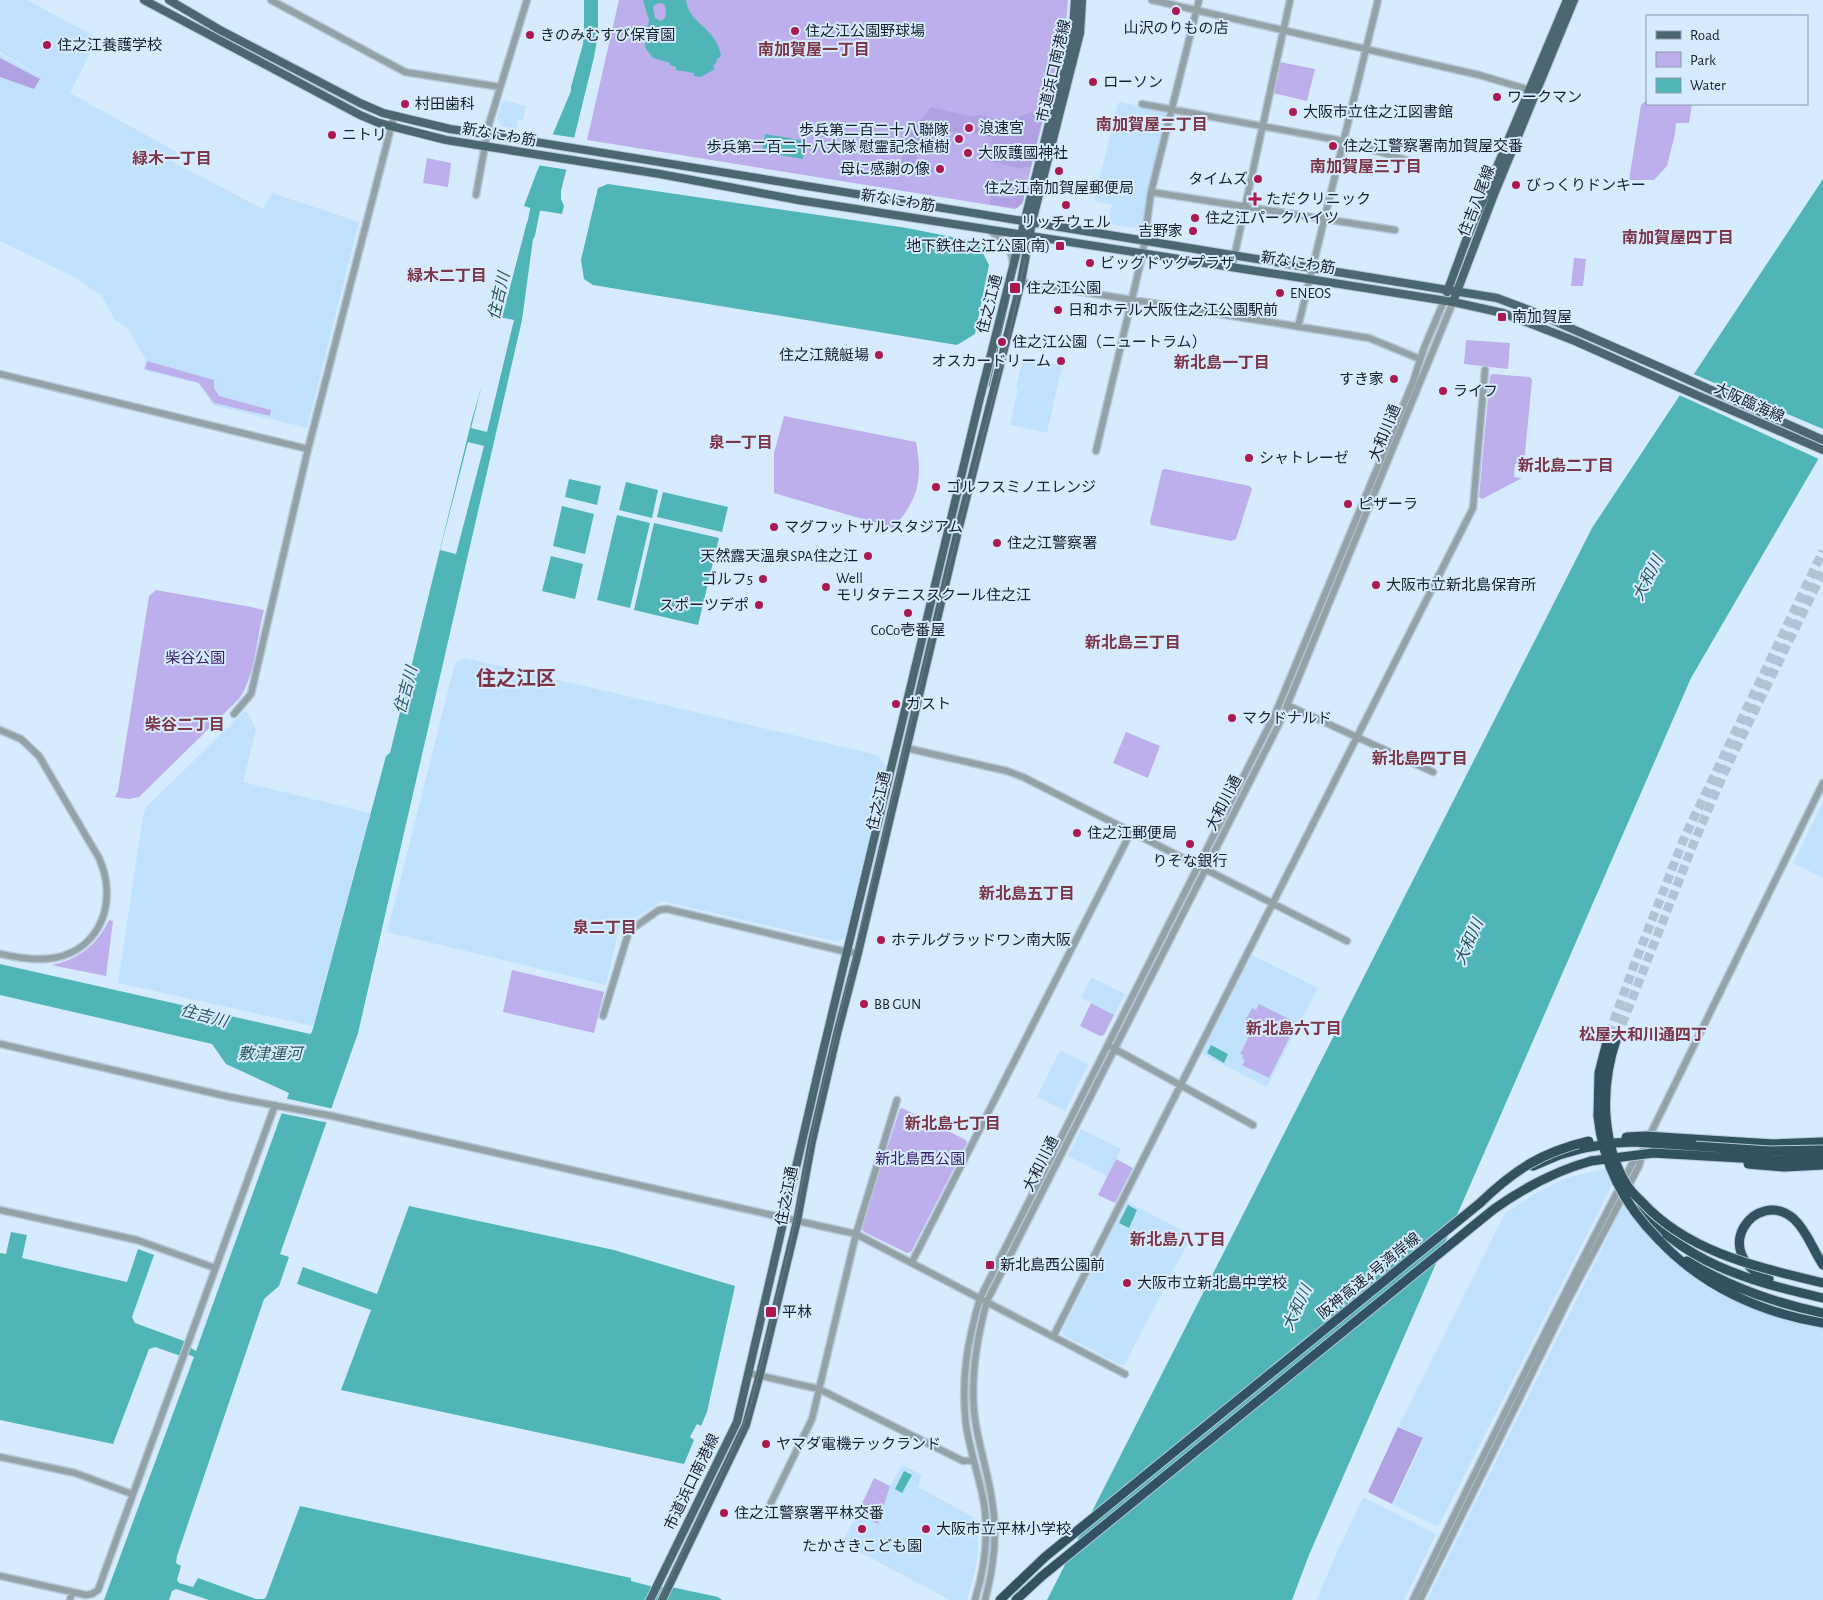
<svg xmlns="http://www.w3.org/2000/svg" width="1823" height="1600" font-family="'Alegreya Sans','Noto Sans JP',sans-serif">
<rect width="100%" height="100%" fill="#d7ebff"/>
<path fill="#c1e2ff" d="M 0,0 L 27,0 L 98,38 L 70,93 L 177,152 L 173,162 L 263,209 L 272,193 L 359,222 L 307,428 L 213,405 L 198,383 L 143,370 L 146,360 L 128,329 L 115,320 L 102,296 L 72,276 L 0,241 L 0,54 L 53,83 L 0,52 Z
M 503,100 L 526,106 L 523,120 L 518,120 L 517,129 L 501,126 L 497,119 Z
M 1121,102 L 1165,112 L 1167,114 L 1149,192 L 1143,229 L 1108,224 L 1112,205 L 1094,201 L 1118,103 Z
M 1023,357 L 1062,366 L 1047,433 L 1010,425 L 1018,388 L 1016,388 Z
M 465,658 L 878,755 L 886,767 L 845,937 L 838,942 L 663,901 L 619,928 L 606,985 L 387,932 L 455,663 Z
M 246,710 L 256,729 L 243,782 L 370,813 L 313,1026 L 118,983 L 143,815 L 146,807 Z
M 1823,802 L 1823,878 L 1793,863 Z
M 1252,955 L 1318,988 L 1267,1087 L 1202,1054 Z
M 1091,977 L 1125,994 L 1114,1015 L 1081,998 Z
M 1060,1050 L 1088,1064 L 1065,1111 L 1037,1097 Z
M 1081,1129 L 1121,1149 L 1107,1176 L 1068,1156 Z
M 1606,1168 L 1613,1183 L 1438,1527 L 1393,1505 L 1424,1439 L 1399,1426 L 1505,1213 L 1535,1194 L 1566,1178 Z
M 1127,1202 L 1192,1235 L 1125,1364 L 1121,1365 L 1063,1335 L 1062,1331 Z
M 1624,1204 L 1636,1221 L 1662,1250 L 1702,1284 L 1740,1303 L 1769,1314 L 1823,1327 L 1823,1600 L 1427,1600 Z
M 902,1465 L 922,1475 L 918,1487 L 977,1519 L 978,1549 L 976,1567 L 967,1600 L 950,1600 L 844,1544 L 843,1541 L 857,1514 L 878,1524 L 888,1490 Z
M 1363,1497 L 1436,1534 L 1404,1600 L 1317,1600 L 1332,1563 Z"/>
<path fill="#bcafec" d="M 619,0 L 1068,0 L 1065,33 L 1022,204 L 1015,209 L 587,140 Z
M 1280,62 L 1315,69 L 1307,101 L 1273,93 Z
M 1647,100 L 1647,104 L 1692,104 L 1689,123 L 1676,123 L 1675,134 L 1667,166 L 1654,180 L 1629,180 L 1641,105 Z
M 427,158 L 451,163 L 448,187 L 423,183 Z
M 1574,258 L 1586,259 L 1583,286 L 1571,286 Z
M 1466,340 L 1510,343 L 1508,369 L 1464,364 Z
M 147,361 L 214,380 L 214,388 L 219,396 L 271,410 L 270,416 L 214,403 L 199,383 L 145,369 Z
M 1492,374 L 1530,377 L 1532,380 L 1524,464 L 1515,464 L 1514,477 L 1522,478 L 1482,499 L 1479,497 L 1490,376 Z
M 784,416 L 916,442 C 923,479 919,499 893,528 L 774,493 L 774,453 Z
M 1165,469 L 1250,486 L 1252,489 L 1236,539 L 1231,541 L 1151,525 L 1150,522 L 1162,470 Z
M 156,590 L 251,607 L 264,610 C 256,639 256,674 239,699 L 139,797 L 129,799 L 115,797 L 118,791 L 149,596 Z
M 1126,732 L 1160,746 L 1148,778 L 1113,763 Z
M 109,920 L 113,921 L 106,976 L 51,965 C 78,960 97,945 109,920 Z
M 512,970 L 604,992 L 594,1033 L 503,1012 Z
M 1091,1003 L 1114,1015 L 1104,1035 L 1100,1036 L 1080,1026 Z
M 1259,1004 L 1297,1023 L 1269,1078 L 1242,1065 L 1245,1060 L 1242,1058 L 1243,1055 L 1240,1054 L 1253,1028 L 1244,1023 L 1252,1008 L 1256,1010 Z
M 902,1108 L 966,1140 L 967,1143 L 911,1252 L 907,1253 L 864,1232 L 861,1228 L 900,1109 Z
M 1116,1159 L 1133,1168 L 1115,1203 L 1098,1195 Z
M 874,1478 L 890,1486 L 878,1524 L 857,1514 Z"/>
<path fill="#afa1e2" d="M 0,58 L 40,79 L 34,89 L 0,77 Z
M 931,107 L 969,116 L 980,115 L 1008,121 L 1034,111 L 1043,114 L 1031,167 L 1024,166 L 1023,169 L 988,161 L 992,138 L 973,133 L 973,126 L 966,124 L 963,133 L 950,131 L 947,142 L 934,139 L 931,145 L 919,143 L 916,158 L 926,162 L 929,166 L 934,168 L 932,175 L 900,171 L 905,139 Z
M 1017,186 L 1026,188 L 1023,202 L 1017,208 L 990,204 L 991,196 L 1014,199 Z
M 1398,1427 L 1423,1438 L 1392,1504 L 1368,1492 Z"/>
<path fill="#4fb5b7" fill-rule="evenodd" d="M 584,0 L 598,0 L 598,35 L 594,57 L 561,191 L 561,199 L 564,206 L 562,214 L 537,210 L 524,206 L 536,174 L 571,91 L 571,87 L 583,44 L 584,31 Z
M 643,0 L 686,0 C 689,25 716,26 721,56 L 716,60 L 717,62 L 713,66 L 715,69 L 701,77 L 694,76 L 694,73 L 676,70 L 676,67 L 670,65 L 670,63 L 653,58 L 646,49 L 645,45 L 649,20 ZM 661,3 L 665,5 L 666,13 L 665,18 L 661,21 L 655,18 L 653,7 L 656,4 Z
M 765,134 L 806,141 L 803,159 L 762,152 Z
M 1823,179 L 1823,451 L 1691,678 L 1309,1555 L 1292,1600 L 1047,1600 L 1592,528 Z
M 608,184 L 907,228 L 977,242 L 989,265 L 975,334 L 957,345 L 593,285 L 584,279 L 581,260 L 598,188 Z
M 527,222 L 535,224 L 522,320 L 358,1033 L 280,1254 L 289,1257 L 279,1286 L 264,1299 L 177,1556 L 176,1563 L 181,1566 L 177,1580 L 179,1583 L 193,1587 L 198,1578 L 256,1599 L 264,1599 L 266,1597 L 300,1506 L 631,1578 L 631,1581 L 650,1586 L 676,1588 L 718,1597 L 722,1600 L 209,1600 L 176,1589 L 172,1591 L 169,1600 L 104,1600 L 194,1357 L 190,1355 L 178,1355 L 155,1347 L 149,1349 L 113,1444 L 0,1420 L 0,1253 L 6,1254 L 11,1232 L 27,1235 L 22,1258 L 127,1282 L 138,1249 L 154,1255 L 132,1317 L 135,1323 L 184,1341 L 191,1348 L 196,1351 L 289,1093 L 226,1064 L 212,1044 L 0,995 L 0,964 L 310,1034 L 312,1032 L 386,756 L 390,753 L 472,419 L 503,314 Z
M 569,479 L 601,486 L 597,505 L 565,497 Z
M 626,482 L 658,490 L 652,518 L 619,510 Z
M 663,492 L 728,507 L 722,532 L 657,517 Z
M 562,506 L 594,514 L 585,554 L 553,546 Z
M 617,515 L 650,523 L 630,608 L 597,600 Z
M 654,523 L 719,538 L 698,625 L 634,610 Z
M 551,556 L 583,564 L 575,599 L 542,591 Z
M 1211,1045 L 1228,1054 L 1224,1063 L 1207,1053 Z
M 1128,1205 L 1137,1210 L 1129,1228 L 1119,1223 Z
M 409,1206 L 614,1250 L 735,1286 L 707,1412 L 701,1426 L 697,1424 L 690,1437 L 694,1440 L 684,1464 L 341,1390 L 371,1310 L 297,1284 L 303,1267 L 377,1294 Z
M 904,1471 L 912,1475 L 902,1493 L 895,1489 Z"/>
<path fill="#d7ebff" d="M 550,134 L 577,138 L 569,170 L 537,165 Z
M 499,317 L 514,320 L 487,432 L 471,428 Z
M 1691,373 L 1823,429 L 1823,456 L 1821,460 L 1677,394 Z
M 468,442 L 484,446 L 456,554 L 440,550 Z
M 284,1098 L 334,1109 L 329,1123 L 280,1113 Z"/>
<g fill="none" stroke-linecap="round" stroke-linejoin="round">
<path stroke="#4fb5b7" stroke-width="10" d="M 530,235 L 535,210 L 541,199"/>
<path stroke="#b1c3d4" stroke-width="9" stroke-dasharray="9 4.5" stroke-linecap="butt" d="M 1609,1034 L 1633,968 L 1685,836 L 1823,551
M 1617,1037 L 1695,840 L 1725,771 L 1823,572"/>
<defs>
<path id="minor" d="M 271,0 L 405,72 L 500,87
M 1152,0 L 1479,75 L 1530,90
M 1142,104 L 1343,141 L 1416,163
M 1151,192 L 1395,230
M 476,195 L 489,124 L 527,0
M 989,230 C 1004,241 1011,245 1013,264
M 1232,267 L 1290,0
M 1021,282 L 1369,338 L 1420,359
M 1298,327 L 1378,0
M 0,374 L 308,449
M 1096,451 L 1143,252 L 1151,192 L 1199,0
M 1287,705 L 1433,772
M 234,714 L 251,694 L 308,449 L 394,116
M 0,730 L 21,739 L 39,756 L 99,858 C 118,900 102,949 54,958 C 36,961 18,958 0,954
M 906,748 L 1007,771 L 1023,777 L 1347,941
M 603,1016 L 629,931 L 659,910 L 667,909 L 847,952 L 858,953
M 0,1044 L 230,1097 L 332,1116 L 856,1234 L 1125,1374
M 1111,1047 L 1253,1125
M 1644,1147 L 1738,1154
M 0,1210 L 137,1240 L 215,1268
M 912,1262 L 1131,832
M 1054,1335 L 1473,508 L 1485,370
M 748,1373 L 819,1389 L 963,1461 L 974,1460
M 0,1457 L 75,1473 L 132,1494
M 768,1509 L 812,1419 L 856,1234 L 897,1100
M 0,1576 L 86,1595 L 92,1594 L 98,1590 L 275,1105
M 70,1600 L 72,1592
M 975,1600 C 985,1568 989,1536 984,1503 C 979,1476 970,1451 966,1425 C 961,1378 967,1343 980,1298 L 1276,712 L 1413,382 L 1424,348 L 1444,301
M 985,1600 C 994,1567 998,1535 992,1501 C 988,1471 977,1442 974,1411 C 971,1373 977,1337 987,1301 L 1281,720 L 1453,302
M 1413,1600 C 1484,1453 1557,1307 1633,1162 L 1639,1155
M 1420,1600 L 1567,1302 L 1639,1166 L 1644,1147 L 1823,783"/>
<path id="major" d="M 144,0 L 360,115 L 379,123 L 446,140 L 660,174 L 798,200 L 1302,278 L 1453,302 L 1503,313 L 1575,341 L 1669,383 L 1823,450
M 169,0 L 220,30 L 360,103 L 383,113 L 450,129 L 499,136 L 1497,298 L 1529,310 L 1671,372 L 1823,440
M 1447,292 L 1467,238 L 1567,0
M 1453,302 L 1493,197 L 1574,0
M 650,1600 L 737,1422 L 819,1068 L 979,402 L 1073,28 L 1075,0
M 662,1600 L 746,1425 L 760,1374 L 797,1221 L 812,1141 L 837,1034 L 858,953 L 957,535 L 1021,282 L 1032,222 L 1080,33 L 1082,0"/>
<path id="highway" d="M 1598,1116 L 1599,1073 L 1609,1034
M 1606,1117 C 1604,1089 1608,1063 1617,1037
M 1692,1139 L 1773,1144 L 1823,1142
M 1533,1166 L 1559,1155 L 1584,1148
M 1635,1199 C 1676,1262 1753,1282 1823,1298
M 1659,1240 C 1702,1286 1761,1313 1823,1323
M 1687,1261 C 1729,1287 1775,1303 1823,1313
M 1769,1279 C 1707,1253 1756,1186 1794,1219 C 1807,1231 1813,1250 1823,1265
M 1000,1600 L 1045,1557 L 1485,1199
M 1016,1600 L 1042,1576 L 1494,1209 C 1525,1187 1555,1171 1591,1161"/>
</defs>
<use href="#minor" stroke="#b4c7d8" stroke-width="9"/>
<use href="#major" stroke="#b4c7d8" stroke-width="10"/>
<use href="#highway" stroke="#b4c7d8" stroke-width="11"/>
<use href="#minor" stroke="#92a2a7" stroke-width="6"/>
<use href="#major" stroke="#4b6771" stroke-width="8"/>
<use href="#highway" stroke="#31525e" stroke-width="9"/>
<path stroke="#6b7987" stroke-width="1" d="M 989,386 L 1016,269
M 659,1600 L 738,1439 L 750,1407 L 789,1250 L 816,1114 L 846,989 L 947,573 L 1007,345 L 1025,260"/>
<defs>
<path id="highway-bridge" d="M 1598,1116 C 1603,1165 1624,1205 1659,1240
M 1606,1117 C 1608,1140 1614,1165 1627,1185 C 1631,1192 1637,1197 1642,1202 C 1689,1253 1758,1267 1823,1283
M 1626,1137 L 1646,1136 L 1692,1139
M 1584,1148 L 1614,1143 L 1634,1142 L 1770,1151 L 1823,1150
M 1591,1161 L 1653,1153 L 1776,1160 L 1823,1158
M 1748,1164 L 1784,1167 L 1823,1165
M 1480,1203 C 1514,1170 1542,1152 1589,1141"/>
</defs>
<use href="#highway-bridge" stroke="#b4c7d8" stroke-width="11" stroke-linecap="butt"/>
<use href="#highway-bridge" stroke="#31525e" stroke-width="9"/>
</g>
<g fill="#ab194f" stroke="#d7ebff" stroke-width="2">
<circle cx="1176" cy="11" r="5"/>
<circle cx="795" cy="31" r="5"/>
<circle cx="530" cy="35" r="5"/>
<circle cx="47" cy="45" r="5"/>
<circle cx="1093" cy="82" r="5"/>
<circle cx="1497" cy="97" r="5"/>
<circle cx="405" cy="104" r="5"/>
<circle cx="1293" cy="112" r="5"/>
<circle cx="969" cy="128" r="5"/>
<circle cx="332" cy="135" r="5"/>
<circle cx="959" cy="139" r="5"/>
<circle cx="1333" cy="146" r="5"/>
<circle cx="968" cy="153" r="5"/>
<circle cx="940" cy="169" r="5"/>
<circle cx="1059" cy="171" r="5"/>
<circle cx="1258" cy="179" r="5"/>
<circle cx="1516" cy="185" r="5"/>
<path d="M1252.5 191.5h5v5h5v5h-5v5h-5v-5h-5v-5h5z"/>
<circle cx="1066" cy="205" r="5"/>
<circle cx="1195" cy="218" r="5"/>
<circle cx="1193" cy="231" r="5"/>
<rect x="1055" y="241" width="10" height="10" rx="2.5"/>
<circle cx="1090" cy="263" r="5"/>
<rect x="1009" y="282" width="12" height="12" rx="2.5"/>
<circle cx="1280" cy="293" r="5"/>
<circle cx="1058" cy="310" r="5"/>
<rect x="1497" y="312" width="10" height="10" rx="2.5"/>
<circle cx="1002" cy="342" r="5"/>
<circle cx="879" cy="355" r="5"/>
<circle cx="1061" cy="361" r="5"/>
<circle cx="1394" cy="379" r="5"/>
<circle cx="1443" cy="391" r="5"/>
<circle cx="1249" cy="458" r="5"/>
<circle cx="936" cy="487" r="5"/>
<circle cx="1348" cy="504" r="5"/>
<circle cx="774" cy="527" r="5"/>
<circle cx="997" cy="543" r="5"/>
<circle cx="868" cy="556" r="5"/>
<circle cx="763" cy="579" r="5"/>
<circle cx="1376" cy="585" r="5"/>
<circle cx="826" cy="587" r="5"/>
<circle cx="759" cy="605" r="5"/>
<circle cx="908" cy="613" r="5"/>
<circle cx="896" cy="704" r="5"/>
<circle cx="1232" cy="718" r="5"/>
<circle cx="1077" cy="833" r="5"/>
<circle cx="1190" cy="844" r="5"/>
<circle cx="881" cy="940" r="5"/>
<circle cx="864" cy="1004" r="5"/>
<rect x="985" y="1260" width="10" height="10" rx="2.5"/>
<circle cx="1127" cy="1283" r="5"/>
<rect x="765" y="1306" width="12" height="12" rx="2.5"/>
<circle cx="766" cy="1444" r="5"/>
<circle cx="724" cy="1513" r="5"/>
<circle cx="862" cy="1529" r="5"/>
<circle cx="926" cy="1529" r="5"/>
</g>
<g text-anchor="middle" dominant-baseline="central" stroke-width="4" stroke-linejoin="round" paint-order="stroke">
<g font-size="15" fill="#172129" stroke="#d7ebff" text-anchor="start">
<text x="1176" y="28" text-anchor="middle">山沢のりもの店</text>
<text x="805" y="31">住之江公園野球場</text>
<text x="540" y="35">きのみむすび保育園</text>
<text x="57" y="45">住之江養護学校</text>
<text x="1103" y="82">ローソン</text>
<text x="1507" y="97">ワークマン</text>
<text x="415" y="104">村田歯科</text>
<text x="1303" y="112">大阪市立住之江図書館</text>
<text x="979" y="128">浪速宮</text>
<text x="949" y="130" text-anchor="end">歩兵第二百二十八聯隊<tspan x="949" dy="17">歩兵第二百二十八大隊 慰霊記念植樹</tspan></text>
<text x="342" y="135">ニトリ</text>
<text x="1343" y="146">住之江警察署南加賀屋交番</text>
<text x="978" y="153">大阪護國神社</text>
<text x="930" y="169" text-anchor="end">母に感謝の像</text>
<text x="1248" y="179" text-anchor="end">タイムズ</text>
<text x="1526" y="185">びっくりドンキー</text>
<text x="1059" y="188" text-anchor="middle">住之江南加賀屋郵便局</text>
<text x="1266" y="199">ただクリニック</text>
<text x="1205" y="218">住之江パークハイツ</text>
<text x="1066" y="222" text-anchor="middle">リッチウェル</text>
<text x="1183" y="231" text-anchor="end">吉野家</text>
<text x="1050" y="246" text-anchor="end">地下鉄住之江公園(南)</text>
<text x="1100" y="263">ビッグドッグプラザ</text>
<text x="1026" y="288">住之江公園</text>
<text x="1290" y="293">ENEOS</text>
<text x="1068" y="310">日和ホテル大阪住之江公園駅前</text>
<text x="1512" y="317">南加賀屋</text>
<text x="1012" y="342">住之江公園（ニュートラム）</text>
<text x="869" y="355" text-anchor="end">住之江競艇場</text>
<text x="1051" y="361" text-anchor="end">オスカードリーム</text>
<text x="1384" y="379" text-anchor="end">すき家</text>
<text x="1453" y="391">ライフ</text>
<text x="1259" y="458">シャトレーゼ</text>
<text x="946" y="487">ゴルフスミノエレンジ</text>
<text x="1358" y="504">ピザーラ</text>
<text x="784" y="527">マグフットサルスタジアム</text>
<text x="1007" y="543">住之江警察署</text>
<text x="858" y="556" text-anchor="end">天然露天溫泉SPA住之江</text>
<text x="836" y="578">Well<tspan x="836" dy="17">モリタテニススクール住之江</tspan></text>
<text x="753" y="579" text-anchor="end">ゴルフ5</text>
<text x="1386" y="585">大阪市立新北島保育所</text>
<text x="749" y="605" text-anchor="end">スポーツデポ</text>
<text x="908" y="630" text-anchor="middle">CoCo壱番屋</text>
<text x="906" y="704">ガスト</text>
<text x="1242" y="718">マクドナルド</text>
<text x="1087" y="833">住之江郵便局</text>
<text x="1190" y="861" text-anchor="middle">りそな銀行</text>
<text x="891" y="940">ホテルグラッドワン南大阪</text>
<text x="874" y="1004">BB GUN</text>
<text x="1000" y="1265">新北島西公園前</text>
<text x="1137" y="1283">大阪市立新北島中学校</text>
<text x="782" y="1312">平林</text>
<text x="776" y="1444">ヤマダ電機テックランド</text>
<text x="734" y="1513">住之江警察署平林交番</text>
<text x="936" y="1529">大阪市立平林小学校</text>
<text x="862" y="1546" text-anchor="middle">たかさきこども園</text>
</g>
<g font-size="15" fill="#172129" stroke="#d7ebff">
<text transform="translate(1054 71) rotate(-77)">市道浜口南港線</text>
<text transform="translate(499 135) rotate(10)">新なにわ筋</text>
<text transform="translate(898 201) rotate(9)">新なにわ筋</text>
<text transform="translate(1477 201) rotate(-69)">住吉八尾線</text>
<text transform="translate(1298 263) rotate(9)">新なにわ筋</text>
<text transform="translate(990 304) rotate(-76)">住之江通</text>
<text transform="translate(1749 403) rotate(24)">大阪臨海線</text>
<text transform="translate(1385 433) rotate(-68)">大和川通</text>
<text transform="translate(879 801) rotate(-77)">住之江通</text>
<text transform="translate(1224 803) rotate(-63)">大和川通</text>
<text transform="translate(1041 1164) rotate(-63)">大和川通</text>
<text transform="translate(787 1196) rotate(-79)">住之江通</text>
<text transform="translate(1369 1276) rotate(-39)">阪神高速4号湾岸線</text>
<text transform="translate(692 1482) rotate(-64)">市道浜口南港線</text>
</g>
<g font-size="15" fill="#371d68" stroke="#d7ebff">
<text x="195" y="658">柴谷公園</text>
<text x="920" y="1159">新北島西公園</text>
</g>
<g font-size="16" font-weight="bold" fill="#7d3648" stroke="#d7ebff">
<text x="814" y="50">南加賀屋一丁目</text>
<text x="1152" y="125">南加賀屋二丁目</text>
<text x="172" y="159">緑木一丁目</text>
<text x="1366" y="167">南加賀屋三丁目</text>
<text x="1678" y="238">南加賀屋四丁目</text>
<text x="447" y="276">緑木二丁目</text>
<text x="1222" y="363">新北島一丁目</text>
<text x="741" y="443">泉一丁目</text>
<text x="1566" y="466">新北島二丁目</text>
<text x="1133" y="643">新北島三丁目</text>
<text x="185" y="725">柴谷二丁目</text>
<text x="1420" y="759">新北島四丁目</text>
<text x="1027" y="894">新北島五丁目</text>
<text x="605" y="928">泉二丁目</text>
<text x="1294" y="1029">新北島六丁目</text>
<text x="1643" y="1035">松屋大和川通四丁</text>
<text x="953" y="1124">新北島七丁目</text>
<text x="1178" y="1240">新北島八丁目</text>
</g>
<g font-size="16" font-style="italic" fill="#2b5859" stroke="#d7ebff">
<text transform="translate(499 296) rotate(-77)">住吉川</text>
<text transform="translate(1648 578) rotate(-63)">大和川</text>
<text transform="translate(406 690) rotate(-75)">住吉川</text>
<text transform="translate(1469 942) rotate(-66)">大和川</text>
<text transform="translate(204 1016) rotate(15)">住吉川</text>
<text x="270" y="1054">敷津運河</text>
<text transform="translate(1297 1308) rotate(-65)">大和川</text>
</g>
<g font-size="20" font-weight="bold" fill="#7d3648" stroke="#d7ebff">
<text x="516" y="679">住之江区</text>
</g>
</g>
<rect x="1646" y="15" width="162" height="90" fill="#d7ebff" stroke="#8a9aa9"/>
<rect x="1656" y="31" width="25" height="8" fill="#4b6771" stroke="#8a9aa9"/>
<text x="1690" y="40" font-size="15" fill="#172129">Road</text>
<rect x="1656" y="52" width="25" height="15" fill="#bcafec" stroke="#8a9aa9"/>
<text x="1690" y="65" font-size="15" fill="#172129">Park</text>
<rect x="1656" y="78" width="25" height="15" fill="#4fb5b7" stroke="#8a9aa9"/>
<text x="1690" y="90" font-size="15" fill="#172129">Water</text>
</svg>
